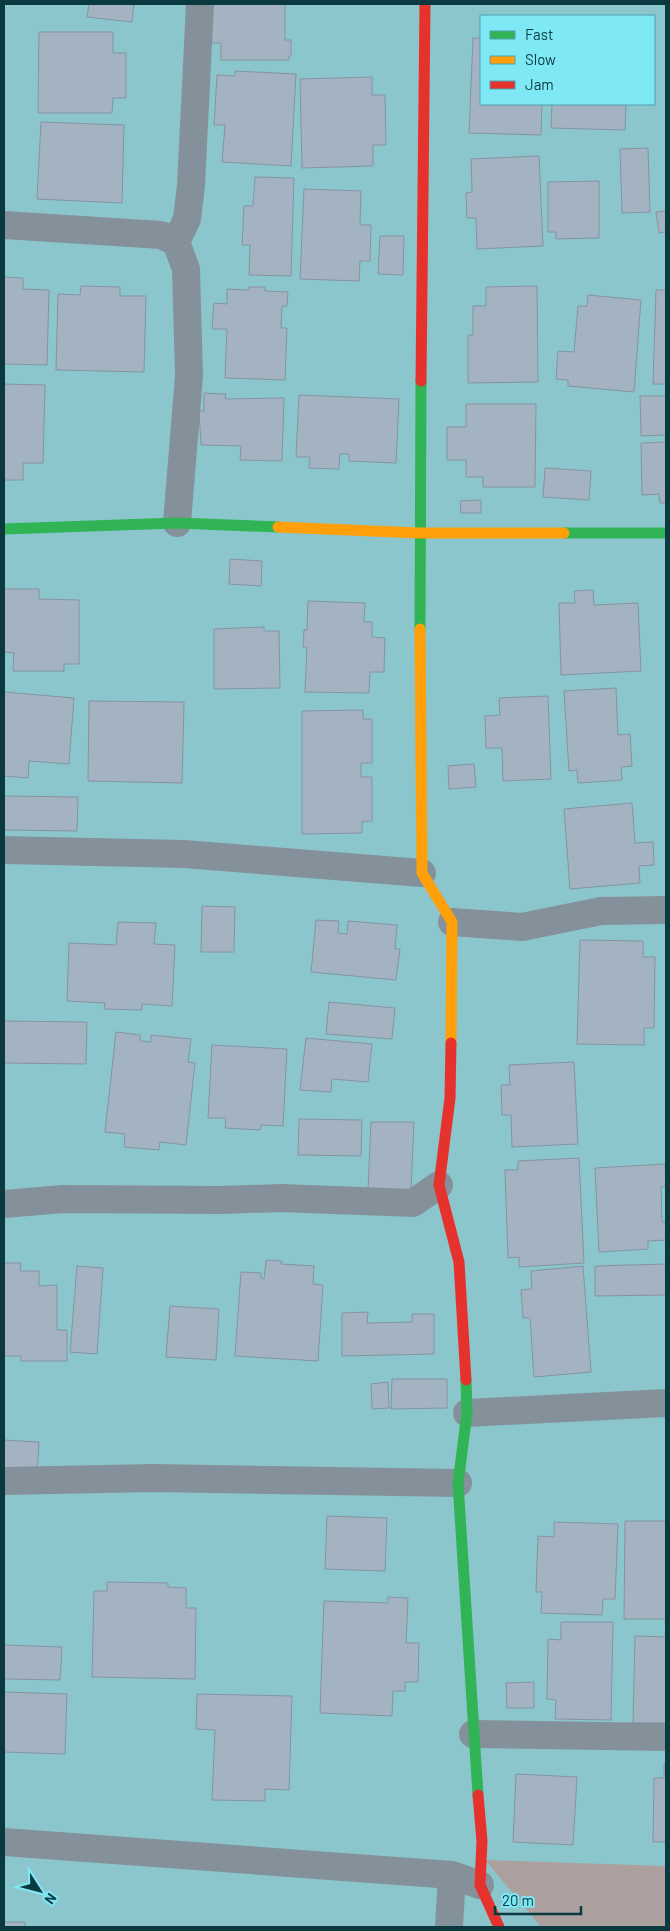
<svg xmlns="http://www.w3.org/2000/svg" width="670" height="1931" font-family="Barlow,sans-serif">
<rect width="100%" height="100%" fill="#8cc6cd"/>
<path fill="#aca09f" d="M 485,1860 L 666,1866 L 666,1927 L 541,1927 Z"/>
<path fill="#a4b3c1" stroke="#8494a2" d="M 89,4 L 134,4 L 132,22 L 87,17 Z
M 206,4 L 285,4 L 285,40 L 291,40 L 291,56 L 289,56 L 289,60 L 221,60 L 221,43 L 212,43 Z
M 39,32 L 113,32 L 113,53 L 126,53 L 126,98 L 113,98 L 112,113 L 38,113 Z
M 473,38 L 481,38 L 481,104 L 542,104 L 541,135 L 469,133 Z
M 235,71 L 296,74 L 291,166 L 222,162 L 225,125 L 214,125 L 217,75 L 235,76 Z
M 372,77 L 372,95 L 385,95 L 386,145 L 373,145 L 373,166 L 302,168 L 300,79 Z
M 552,104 L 626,104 L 625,130 L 551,128 Z
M 41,122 L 124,125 L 122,203 L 37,199 Z
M 648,148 L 650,212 L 622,213 L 620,149 Z
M 539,156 L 543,246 L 477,249 L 476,218 L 467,218 L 466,193 L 472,192 L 471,159 Z
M 255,177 L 294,178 L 291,276 L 249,275 L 250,245 L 242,245 L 244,206 L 253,206 Z
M 599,181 L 599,238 L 556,239 L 556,232 L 548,232 L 548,182 Z
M 304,189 L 361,191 L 360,225 L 371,225 L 370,261 L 360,261 L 359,281 L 300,279 Z
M 666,211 L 666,232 L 659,233 L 656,212 Z
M 380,236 L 404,236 L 403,275 L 378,274 Z
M 4,277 L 23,278 L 23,289 L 49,290 L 47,365 L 4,364 Z
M 81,286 L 120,287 L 120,296 L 146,296 L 144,372 L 56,370 L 58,294 L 80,295 Z
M 537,286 L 538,382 L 468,383 L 468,335 L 473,335 L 473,306 L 486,306 L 486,287 Z
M 249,287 L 265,287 L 265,291 L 288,292 L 287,306 L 282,306 L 281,328 L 287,328 L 285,380 L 225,378 L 227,329 L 212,329 L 214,303 L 227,304 L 227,289 L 249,290 Z
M 656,290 L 666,290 L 666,384 L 653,384 Z
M 588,295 L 641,300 L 634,392 L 568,386 L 568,380 L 556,379 L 558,351 L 574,352 L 578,306 L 587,306 Z
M 4,384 L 45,385 L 43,463 L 23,463 L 23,480 L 4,480 Z
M 204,393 L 226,394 L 225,399 L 284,398 L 282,461 L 240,460 L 241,446 L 201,445 L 199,411 L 204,411 Z
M 299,395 L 399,399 L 396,463 L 349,461 L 349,454 L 340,454 L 339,469 L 309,468 L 310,457 L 296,457 Z
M 640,396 L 666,396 L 666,435 L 641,436 Z
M 466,404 L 536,404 L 535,487 L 483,487 L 483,477 L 466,477 L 466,460 L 447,460 L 447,427 L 466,427 Z
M 666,442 L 666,503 L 660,503 L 659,494 L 642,495 L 641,443 Z
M 545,468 L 591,471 L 589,500 L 543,497 Z
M 481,500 L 481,513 L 461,513 L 460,501 Z
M 230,559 L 262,561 L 261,586 L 229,584 Z
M 4,589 L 39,589 L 39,599 L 79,600 L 79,664 L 64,664 L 64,671 L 13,671 L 14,653 L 4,652 Z
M 593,590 L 594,605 L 638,603 L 641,671 L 561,675 L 559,603 L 575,603 L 574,591 Z
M 308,601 L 365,603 L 364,622 L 372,622 L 372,637 L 385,638 L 384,672 L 370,672 L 369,693 L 305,692 L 307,647 L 303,647 L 304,630 L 307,630 Z
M 264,627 L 264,631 L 279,631 L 280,688 L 214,689 L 214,629 Z
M 616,688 L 618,735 L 630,734 L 632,766 L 621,767 L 622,780 L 578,783 L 577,770 L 569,771 L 564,691 Z
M 4,692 L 74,698 L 69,764 L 29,761 L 28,778 L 4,776 Z
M 548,696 L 551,779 L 503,781 L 502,748 L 486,748 L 485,716 L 500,715 L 499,698 Z
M 89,701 L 184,702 L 182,783 L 88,781 Z
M 363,710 L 363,719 L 372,719 L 372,763 L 361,763 L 361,777 L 372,777 L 372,821 L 362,822 L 362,833 L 302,834 L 302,711 Z
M 474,764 L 476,787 L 449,789 L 448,766 Z
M 4,796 L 78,797 L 77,831 L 4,830 Z
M 632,803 L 635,843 L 653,842 L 654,865 L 639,866 L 640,883 L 570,889 L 564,809 Z
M 202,906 L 235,907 L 234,952 L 201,952 Z
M 316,920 L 339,921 L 338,933 L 347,934 L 348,921 L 397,925 L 395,949 L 400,949 L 396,980 L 311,972 Z
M 118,922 L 156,923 L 154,944 L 175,945 L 172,1006 L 142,1004 L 142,1010 L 104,1009 L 105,1003 L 67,1001 L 69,943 L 116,945 Z
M 580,940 L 643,941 L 643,957 L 655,957 L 654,1028 L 644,1028 L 644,1045 L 577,1044 Z
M 329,1002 L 395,1008 L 392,1039 L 326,1034 Z
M 4,1021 L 87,1022 L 86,1064 L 4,1063 Z
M 116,1032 L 140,1035 L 140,1041 L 151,1042 L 151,1035 L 191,1039 L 188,1062 L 195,1063 L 186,1145 L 160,1142 L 159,1150 L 124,1147 L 125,1134 L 105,1132 Z
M 306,1038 L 372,1044 L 368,1082 L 332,1079 L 331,1092 L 300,1090 Z
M 212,1045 L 287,1049 L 283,1126 L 261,1125 L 260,1130 L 225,1128 L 226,1118 L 208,1118 Z
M 574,1062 L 578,1144 L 512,1147 L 511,1115 L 502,1115 L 501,1085 L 510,1085 L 509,1065 Z
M 299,1119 L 362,1120 L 361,1156 L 298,1155 Z
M 371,1122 L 414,1122 L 411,1190 L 368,1189 Z
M 579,1158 L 584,1263 L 519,1267 L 519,1257 L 508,1258 L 505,1170 L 518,1170 L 518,1161 Z
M 665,1164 L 666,1186 L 661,1187 L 662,1222 L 666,1222 L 666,1240 L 648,1241 L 648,1249 L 599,1252 L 595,1168 Z
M 266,1260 L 282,1261 L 281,1264 L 314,1266 L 313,1284 L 323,1285 L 318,1361 L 235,1356 L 241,1272 L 261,1273 L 261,1278 L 264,1279 Z
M 4,1263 L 21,1263 L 20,1271 L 39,1271 L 39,1286 L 57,1285 L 57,1330 L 67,1330 L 67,1361 L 21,1361 L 21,1356 L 4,1356 Z
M 666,1264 L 666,1295 L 595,1296 L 595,1266 Z
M 77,1266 L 103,1268 L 97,1354 L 70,1352 Z
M 583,1266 L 591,1372 L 534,1377 L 530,1318 L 523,1318 L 521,1290 L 532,1289 L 531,1271 Z
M 170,1306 L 219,1309 L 216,1360 L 166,1357 Z
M 368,1312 L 367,1323 L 412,1322 L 412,1314 L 434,1314 L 434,1354 L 342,1356 L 342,1313 Z
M 392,1379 L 447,1379 L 447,1408 L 391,1409 Z
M 388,1382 L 389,1408 L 372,1409 L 371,1384 Z
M 4,1440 L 39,1442 L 37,1474 L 4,1472 Z
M 327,1516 L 387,1518 L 385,1571 L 325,1569 Z
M 625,1521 L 666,1521 L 666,1619 L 624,1619 Z
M 554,1522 L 618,1524 L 615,1599 L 603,1599 L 602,1615 L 541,1613 L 542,1592 L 536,1592 L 538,1536 L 554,1537 Z
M 107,1582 L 168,1583 L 168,1587 L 186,1588 L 186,1608 L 196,1608 L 195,1679 L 92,1677 L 94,1591 L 107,1591 Z
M 388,1597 L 408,1598 L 406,1643 L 419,1643 L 418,1682 L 405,1682 L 405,1691 L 393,1691 L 392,1716 L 320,1713 L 324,1601 L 388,1603 Z
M 561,1622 L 613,1622 L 611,1720 L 555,1719 L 556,1700 L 547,1699 L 548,1639 L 561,1640 Z
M 635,1636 L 666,1637 L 666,1723 L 633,1723 Z
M 4,1645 L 62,1647 L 60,1680 L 4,1679 Z
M 534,1682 L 534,1708 L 507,1708 L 506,1683 Z
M 4,1692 L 67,1694 L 65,1754 L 4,1752 Z
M 197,1694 L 292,1696 L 289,1790 L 265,1789 L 265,1801 L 212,1800 L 215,1730 L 196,1729 Z
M 664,1763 L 666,1763 L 666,1842 L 653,1842 L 654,1778 L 664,1778 Z
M 516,1774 L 577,1777 L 573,1845 L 513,1842 Z
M 4,1922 L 25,1922 L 25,1927 L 4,1927 Z"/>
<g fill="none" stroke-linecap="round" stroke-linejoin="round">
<path stroke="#85919a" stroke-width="28" d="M 4,225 L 161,235 L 176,242 L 186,269 L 189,376 L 177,523
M 176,242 L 187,219 L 191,185 L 200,4
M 4,850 L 184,854 L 422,873
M 452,922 L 522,927 L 601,911 L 666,910
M 4,1204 L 63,1199 L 221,1200 L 281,1198 L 413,1203 L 439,1185
M 467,1413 L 666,1403
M 4,1481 L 153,1478 L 458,1483
M 473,1734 L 666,1737
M 4,1842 L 452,1875 L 480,1885
M 449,1927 L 452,1875"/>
<path stroke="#30b455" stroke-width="11" d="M 4,529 L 177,523 L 278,527
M 564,533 L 666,533
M 420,629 L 421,381
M 466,1380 L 467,1413 L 458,1483 L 478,1795"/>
<path stroke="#ff9f0a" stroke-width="11" d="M 278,527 L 419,533 L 564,533
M 420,629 L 422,873 L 452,922 L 451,1043"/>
<path stroke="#e5322d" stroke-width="11" d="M 421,381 L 425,4
M 451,1043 L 450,1098 L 439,1185 L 459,1262 L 466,1380
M 478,1795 L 482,1841 L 480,1885 L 499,1927"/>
</g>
<rect width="670" height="1931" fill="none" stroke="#0a3a40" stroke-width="10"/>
<rect x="480" y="15" width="175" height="90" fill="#7ee8f5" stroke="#50a2ad"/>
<rect x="490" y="31" width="25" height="8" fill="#30b455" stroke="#50a2ad"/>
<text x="525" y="40" font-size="15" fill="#0a3a40">Fast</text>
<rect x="490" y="56" width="25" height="8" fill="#ff9f0a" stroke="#50a2ad"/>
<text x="525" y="65" font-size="15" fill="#0a3a40">Slow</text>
<rect x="490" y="81" width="25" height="8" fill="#e5322d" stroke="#50a2ad"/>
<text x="525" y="90" font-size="15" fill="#0a3a40">Jam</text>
<g transform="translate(40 1891) rotate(126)" stroke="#7ee8f5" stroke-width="4" paint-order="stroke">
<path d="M0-4L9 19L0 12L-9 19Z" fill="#0a3a40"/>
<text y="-8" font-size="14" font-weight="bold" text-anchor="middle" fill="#0a3a40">N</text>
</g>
<path d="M495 1906v8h86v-8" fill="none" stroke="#0a3a40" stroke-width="2.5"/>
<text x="502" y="1906" font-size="15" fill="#0a3a40" stroke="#7ee8f5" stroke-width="4" paint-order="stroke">20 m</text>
</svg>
